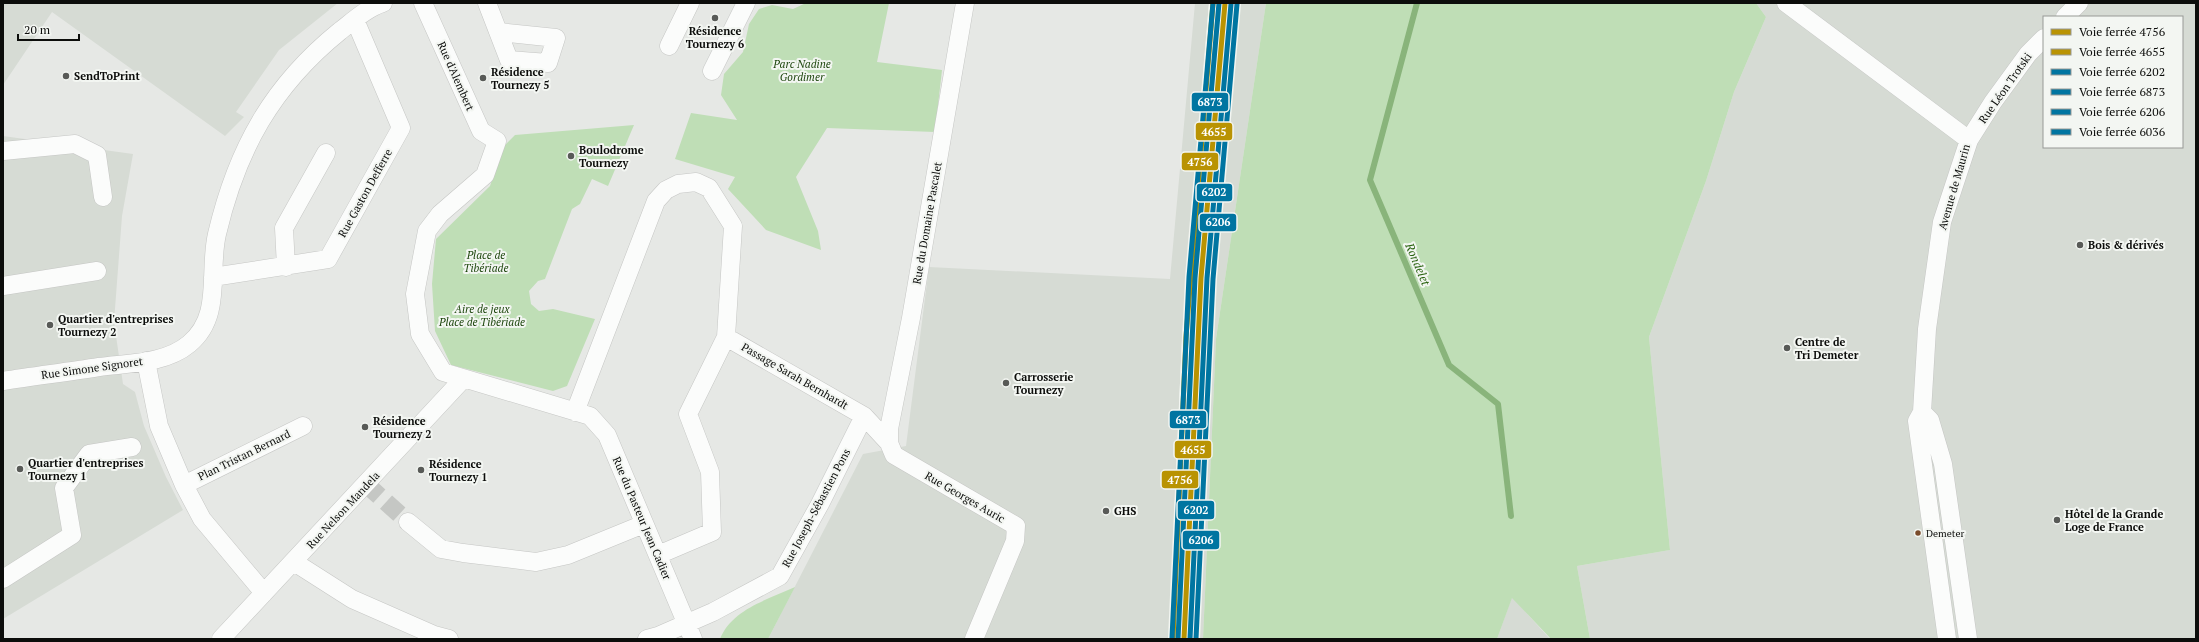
<svg xmlns="http://www.w3.org/2000/svg" width="2199" height="642" font-family="'PT Serif',serif">
<rect width="100%" height="100%" fill="#e6e8e5"/>
<path fill="#d6dbd4" fill-rule="evenodd" d="M 3,3 L 338,3 L 279,50 L 236,112 L 244,117 L 225,136 L 52,12 L 3,85 Z
M 1195,3 L 1266,3 L 1216,339 L 1203,639 L 768,639 L 863,454 L 906,446 L 929,267 L 1170,279 Z
M 1756,3 L 2196,3 L 2196,639 L 1590,639 L 1577,566 L 1670,550 L 1649,337 L 1706,181 L 1734,92 L 1766,17 ZM 2044,17 L 2182,17 L 2182,147 L 2044,147 Z
M 3,136 L 133,154 L 122,216 L 114,322 L 123,384 L 135,392 L 144,426 L 166,477 L 183,510 L 3,619 Z
M 1512,597 L 1549,638 L 1551,639 L 1497,639 Z"/>
<path fill="#bfdeb6" d="M 806,3 L 889,3 L 877,62 L 942,70 L 935,132 L 827,128 L 796,177 L 818,231 L 821,250 L 766,230 L 728,189 L 735,177 L 675,159 L 691,113 L 737,120 L 721,95 L 724,74 L 743,52 L 749,24 L 759,9 L 772,5 L 793,9 Z
M 1266,3 L 1756,3 L 1766,17 L 1734,92 L 1706,181 L 1649,337 L 1670,550 L 1577,566 L 1590,639 L 1551,639 L 1512,598 L 1497,639 L 1203,639 L 1216,339 Z
M 634,125 L 608,186 L 592,179 L 580,204 L 572,209 L 545,279 L 538,281 L 529,291 L 531,304 L 539,311 L 553,309 L 595,319 L 567,386 L 553,391 L 451,365 L 435,331 L 432,284 L 436,239 L 490,186 L 503,147 L 515,135 Z
M 795,587 L 768,639 L 720,639 C 732,609 767,600 795,587 Z"/>
<g fill="none" stroke-linecap="round" stroke-linejoin="round">
<path stroke="#89b47b" stroke-width="6" d="M 1417,3 L 1370,180 L 1449,365 L 1498,404 L 1511,516"/>
<path stroke="#c5c7c4" stroke-width="18" stroke-dasharray="18 9" stroke-linecap="butt" d="M 366,484 L 408,522"/>
<defs>
<path id="street" d="M 423,3 L 481,131 L 497,141 L 485,175 L 440,214 L 427,231 L 415,294 L 420,334 L 443,372 L 590,416 L 607,435 L 693,639
M 487,3 L 509,60 L 548,63 L 556,38 L 499,32
M 1786,3 L 1969,140
M 2065,17 L 2079,3
M 669,46 L 690,3
M 712,71 L 746,3
M 3,151 L 75,144 L 97,155 L 103,197
M 286,267 L 284,228 L 326,153
M 213,277 L 328,259 L 401,128 L 355,20
M 3,286 L 97,271
M 726,337 L 864,416 L 889,443 L 894,455 L 1016,526 L 1015,541 L 974,639
M 146,361 L 159,426 L 184,485 L 202,519 L 264,593
M 3,381 C 35,376 67,372 99,367 C 128,363 165,364 189,344 C 223,316 208,272 217,234 C 237,149 272,86 340,31 C 353,21 367,8 383,3
M 575,412 L 656,201 L 666,190 L 678,184 L 696,182 L 709,188 L 733,226 L 726,337 L 688,414 L 710,472 L 712,532 L 658,555
M 1922,412 L 1930,420 L 1943,464 L 1968,639
M 889,443 L 889,429 L 911,318 L 965,3
M 184,485 L 303,426
M 408,522 L 441,549 L 463,553 L 536,562 L 568,555 L 644,524
M 294,562 L 352,599 L 434,635 L 449,639
M 3,579 L 72,535 L 64,488 L 89,454 L 132,447
M 221,639 L 463,379
M 647,639 L 658,636 L 713,612 L 780,576 L 820,504 L 864,416
M 1947,639 L 1917,421 L 1922,412 L 1927,329 L 1942,222 L 1969,140 L 1993,102 L 2028,54 L 2044,38"/>
</defs>
<use href="#street" stroke="#c5c6c4" stroke-width="19"/>
<use href="#street" stroke="#fbfcfb" stroke-width="18"/>
<defs>
<path id="rail-1" d="M 1173,639 L 1186,337 L 1213,3"/>
<path id="rail-2" d="M 1184,639 L 1201,278 L 1225,3"/>
<path id="rail-3" d="M 1190,639 L 1207,278 L 1231,4"/>
<path id="rail-4" d="M 1178,639 L 1195,278 L 1219,3"/>
<path id="rail-5" d="M 1196,639 L 1213,279 L 1237,4"/>
<path id="rail-6" d="M 1172,638 L 1189,277 L 1213,3"/>
</defs>
<use href="#rail-1" stroke="#f3f6f2" stroke-width="8"/>
<use href="#rail-2" stroke="#f3f6f2" stroke-width="8"/>
<use href="#rail-3" stroke="#f3f6f2" stroke-width="8"/>
<use href="#rail-4" stroke="#f3f6f2" stroke-width="8"/>
<use href="#rail-5" stroke="#f3f6f2" stroke-width="8"/>
<use href="#rail-6" stroke="#f3f6f2" stroke-width="8"/>
<use href="#rail-1" stroke="#b99302" stroke-width="5"/>
<use href="#rail-2" stroke="#b99302" stroke-width="5"/>
<use href="#rail-3" stroke="#0075a1" stroke-width="5"/>
<use href="#rail-4" stroke="#0075a1" stroke-width="5"/>
<use href="#rail-5" stroke="#0075a1" stroke-width="5"/>
<use href="#rail-6" stroke="#0075a1" stroke-width="5"/>
</g>
<g fill="#585a57" stroke="#f3f6f2" stroke-width="1.5">
<circle cx="715" cy="18" r="4"/>
<circle cx="66" cy="76" r="4"/>
<circle cx="483" cy="78" r="4"/>
<circle cx="571" cy="156" r="4"/>
<circle cx="2080" cy="245" r="4"/>
<circle cx="50" cy="325" r="4"/>
<circle cx="1787" cy="348" r="4"/>
<circle cx="1006" cy="383" r="4"/>
<circle cx="365" cy="427" r="4"/>
<circle cx="20" cy="469" r="4"/>
<circle cx="421" cy="470" r="4"/>
<circle cx="1106" cy="511" r="4"/>
<circle cx="2057" cy="520" r="4"/>
</g>
<circle fill="#7a4b2a" stroke="#f3f6f2" stroke-width="1.5" cx="1918" cy="533" r="3.5"/>
<g text-anchor="middle" dominant-baseline="central" stroke-width="4" stroke-linejoin="round" paint-order="stroke">
<g font-size="10" fill="#0c0d0b" stroke="#f3f6f2" text-anchor="start">
<text x="1926" y="533">Demeter</text>
</g>
<g font-size="11" font-weight="bold" fill="#0c0d0b" stroke="#f3f6f2" text-anchor="start">
<text x="715" y="31" text-anchor="middle">Résidence<tspan x="715" dy="13">Tournezy 6</tspan></text>
<text x="491" y="72">Résidence<tspan x="491" dy="13">Tournezy 5</tspan></text>
<text x="74" y="76">SendToPrint</text>
<text x="579" y="150">Boulodrome<tspan x="579" dy="13">Tournezy</tspan></text>
<text x="2088" y="245">Bois &amp; dérivés</text>
<text x="58" y="319">Quartier d'entreprises<tspan x="58" dy="13">Tournezy 2</tspan></text>
<text x="1795" y="342">Centre de<tspan x="1795" dy="13">Tri Demeter</tspan></text>
<text x="1014" y="377">Carrosserie<tspan x="1014" dy="13">Tournezy</tspan></text>
<text x="373" y="421">Résidence<tspan x="373" dy="13">Tournezy 2</tspan></text>
<text x="28" y="463">Quartier d'entreprises<tspan x="28" dy="13">Tournezy 1</tspan></text>
<text x="429" y="464">Résidence<tspan x="429" dy="13">Tournezy 1</tspan></text>
<text x="1114" y="511">GHS</text>
<text x="2065" y="514">Hôtel de la Grande<tspan x="2065" dy="13">Loge de France</tspan></text>
</g>
<g font-size="11" font-style="italic" fill="#1d460d" stroke="#f3f6f2">
<text x="802" y="64">Parc Nadine<tspan x="802" dy="13">Gordimer</tspan></text>
<text x="486" y="255">Place de<tspan x="486" dy="13">Tibériade</tspan></text>
<text x="482" y="309">Aire de jeux<tspan x="482" dy="13">Place de Tibériade</tspan></text>
</g>
<g font-size="11" fill="#0c0d0b" stroke="#f3f6f2">
<text transform="translate(456 76) rotate(66)">Rue d'Alembert</text>
<text transform="translate(2005 88) rotate(-55)">Rue Léon Trotski</text>
<text transform="translate(1954 187) rotate(-74)">Avenue de Maurin</text>
<text transform="translate(365 193) rotate(-61)">Rue Gaston Defferre</text>
<text transform="translate(927 223) rotate(-80)">Rue du Domaine Pascalet</text>
<text transform="translate(92 368) rotate(-8)">Rue Simone Signoret</text>
<text transform="translate(795 376) rotate(30)">Passage Sarah Bernhardt</text>
<text transform="translate(244 455) rotate(-26)">Plan Tristan Bernard</text>
<text transform="translate(965 497) rotate(30)">Rue Georges Auric</text>
<text transform="translate(816 508) rotate(-62)">Rue Joseph-Sébastien Pons</text>
<text transform="translate(343 510) rotate(-47)">Rue Nelson Mandela</text>
<text transform="translate(642 518) rotate(67)">Rue du Pasteur Jean Cadier</text>
</g>
<g font-size="12" font-style="italic" fill="#296310" stroke="#f3f6f2">
<text transform="translate(1418 264) rotate(67)">Rondelet</text>
</g>
</g>
<g stroke="#f3f6f2" stroke-width="1.5">
<rect x="1191" y="92" width="38" height="20" rx="4" fill="#0075a1"/>
<rect x="1195" y="122" width="38" height="19" rx="4" fill="#b99302"/>
<rect x="1181" y="152" width="38" height="19" rx="4" fill="#b99302"/>
<rect x="1196" y="183" width="37" height="19" rx="4" fill="#0075a1"/>
<rect x="1199" y="213" width="38" height="19" rx="4" fill="#0075a1"/>
<rect x="1169" y="410" width="38" height="19" rx="4" fill="#0075a1"/>
<rect x="1174" y="440" width="38" height="19" rx="4" fill="#b99302"/>
<rect x="1161" y="470" width="38" height="19" rx="4" fill="#b99302"/>
<rect x="1177" y="500" width="38" height="20" rx="4" fill="#0075a1"/>
<rect x="1182" y="530" width="38" height="20" rx="4" fill="#0075a1"/>
</g>
<g font-size="11" text-anchor="middle" font-weight="bold" fill="#fff">
<text x="1210" y="106">6873</text>
<text x="1214" y="136">4655</text>
<text x="1200" y="166">4756</text>
<text x="1214" y="196">6202</text>
<text x="1218" y="226">6206</text>
<text x="1188" y="424">6873</text>
<text x="1193" y="454">4655</text>
<text x="1180" y="484">4756</text>
<text x="1196" y="514">6202</text>
<text x="1201" y="544">6206</text>
</g>
<rect width="2199" height="642" fill="none" stroke="#0c0d0b" stroke-width="8"/>
<rect x="2043" y="16" width="140" height="132" fill="#f3f6f2" stroke="#979996"/>
<rect x="2051" y="29" width="20" height="6" fill="#b99302" stroke="#979996"/>
<text x="2079" y="36" font-size="12" fill="#0c0d0b">Voie ferrée 4756</text>
<rect x="2051" y="49" width="20" height="6" fill="#b99302" stroke="#979996"/>
<text x="2079" y="56" font-size="12" fill="#0c0d0b">Voie ferrée 4655</text>
<rect x="2051" y="69" width="20" height="6" fill="#0075a1" stroke="#979996"/>
<text x="2079" y="76" font-size="12" fill="#0c0d0b">Voie ferrée 6202</text>
<rect x="2051" y="89" width="20" height="6" fill="#0075a1" stroke="#979996"/>
<text x="2079" y="96" font-size="12" fill="#0c0d0b">Voie ferrée 6873</text>
<rect x="2051" y="109" width="20" height="6" fill="#0075a1" stroke="#979996"/>
<text x="2079" y="116" font-size="12" fill="#0c0d0b">Voie ferrée 6206</text>
<rect x="2051" y="129" width="20" height="6" fill="#0075a1" stroke="#979996"/>
<text x="2079" y="136" font-size="12" fill="#0c0d0b">Voie ferrée 6036</text>
<path d="M18 34v6h61v-6" fill="none" stroke="#0c0d0b" stroke-width="2"/>
<text x="24" y="34" font-size="12" fill="#0c0d0b" stroke="#f3f6f2" stroke-width="3" paint-order="stroke">20 m</text>
</svg>
